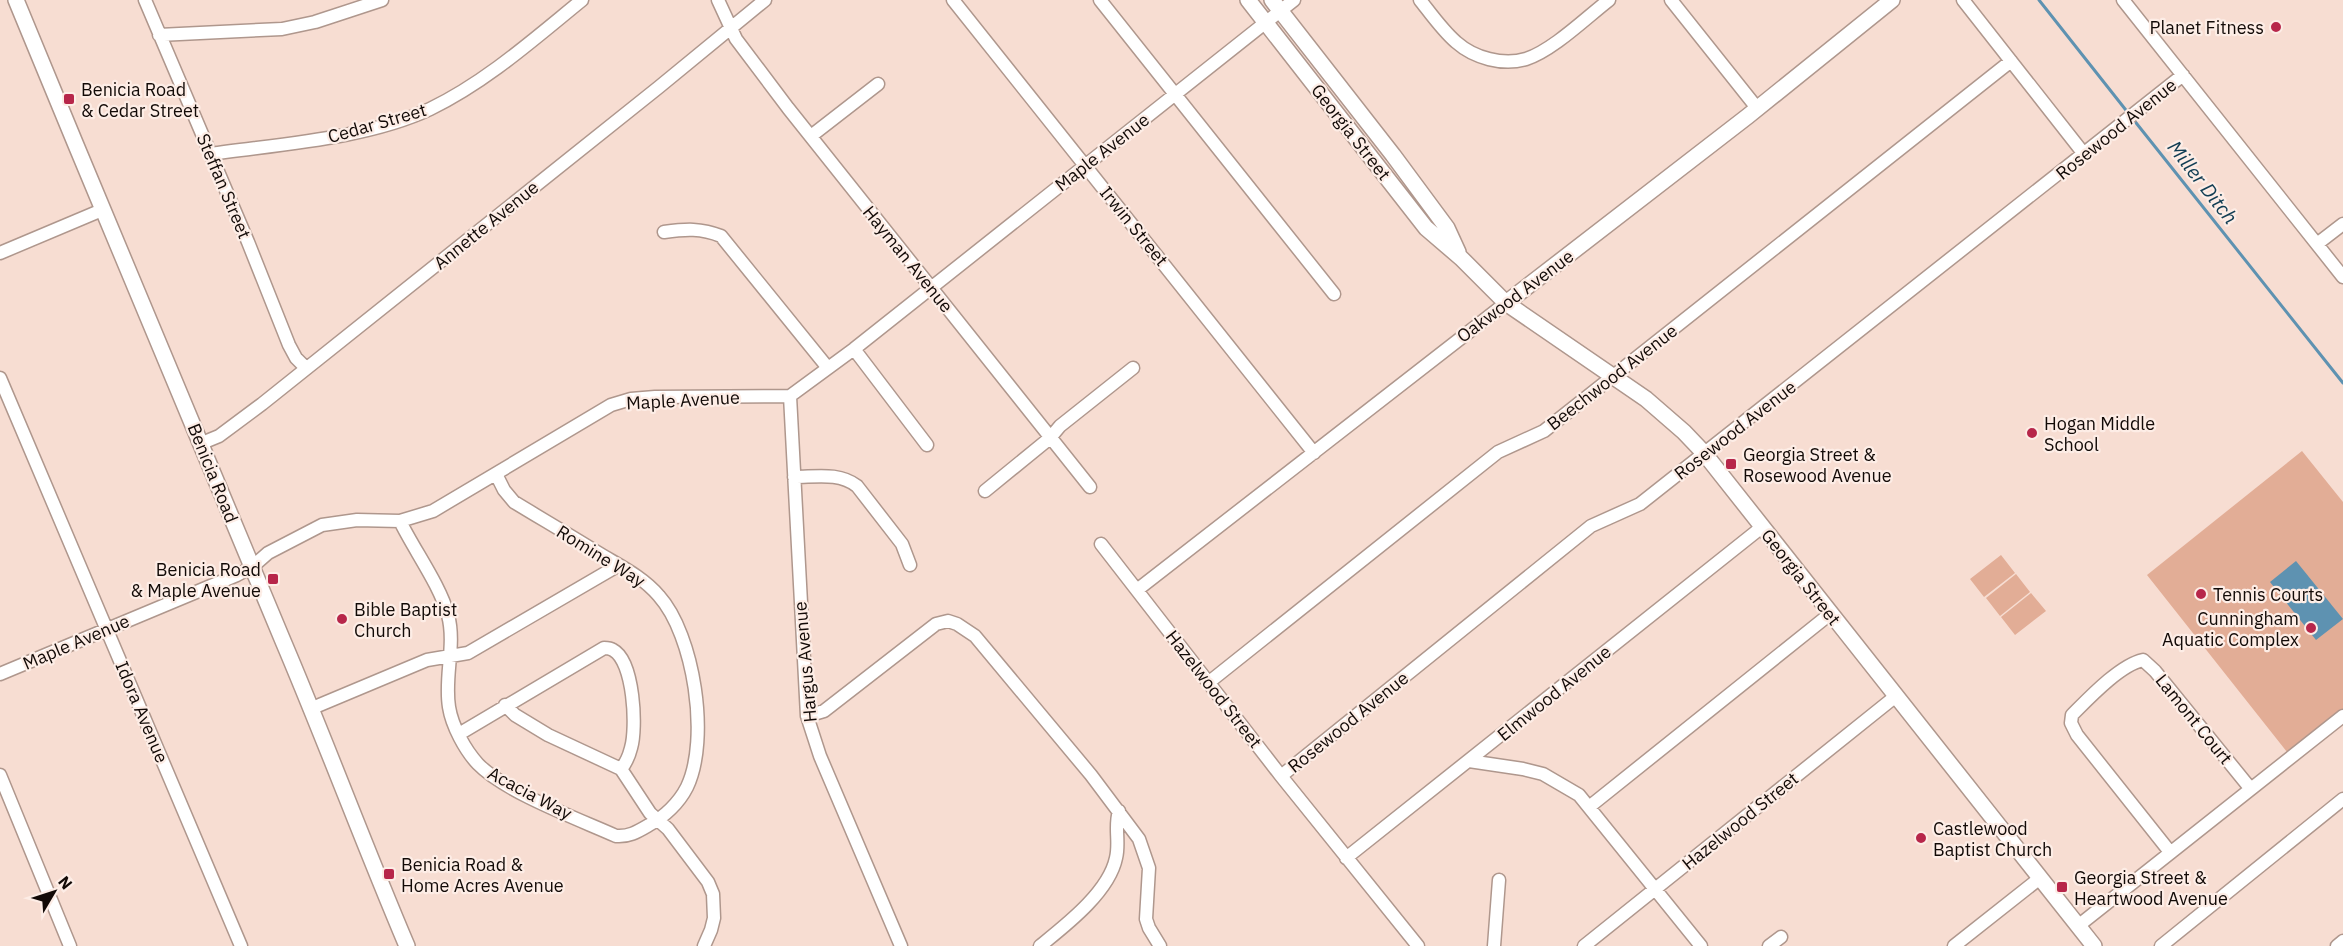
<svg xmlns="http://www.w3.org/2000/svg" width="2343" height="946" font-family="'IBM Plex Sans',sans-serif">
<rect width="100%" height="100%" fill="#f7ddd2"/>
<path fill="#e2ad96" d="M 2302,451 L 2343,502 L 2343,716 L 2291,757 L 2147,575 Z
M 2001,555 L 2015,573 L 1984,597 L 1970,579 Z
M 2016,574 L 2030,592 L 2000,616 L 1986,598 Z
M 2031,593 L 2046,611 L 2015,635 L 2001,617 Z"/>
<path fill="#5e92b1" d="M 2296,561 L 2343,619 L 2316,640 L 2270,582 Z"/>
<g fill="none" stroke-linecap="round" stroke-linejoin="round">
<path stroke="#5e92b1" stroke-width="3" d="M 2039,0 L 2129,114
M 2133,119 L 2343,383"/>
<defs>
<path id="minor" d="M 145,0 L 248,242 L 289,345 L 296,358 L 306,368
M 718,0 L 736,39 L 788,108 L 1090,487
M 953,0 L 1314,453
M 1100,0 L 1334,294
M 1420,0 C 1431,14 1443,31 1456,42 C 1474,58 1503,66 1526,59 C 1552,51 1587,17 1609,0
M 1671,0 L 1757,108
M 1963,0 L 2084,154
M 2123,0 L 2343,277
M 159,35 L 282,29 L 315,22 L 382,0
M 811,136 L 878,84
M 210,154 C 279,144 366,139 430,109 C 486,82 534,39 582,0
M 664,232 C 686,229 701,228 721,236 L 828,368
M 2317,244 L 2343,224
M 0,253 L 102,210
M 854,349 L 927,445
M 0,378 L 241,946
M 790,396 L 807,716 L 820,756 L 901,946
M 202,443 L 219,436 L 262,404 L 659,87 L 765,0
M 794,477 C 816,477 839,472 857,486 L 902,544 L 910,565
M 985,491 L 1050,438 L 1060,426 L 1133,368
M 400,521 C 414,550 440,585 448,615 C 456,645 444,677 449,707 C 452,726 465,750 478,764 C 505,792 578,819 616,836 C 629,837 637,832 649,825 C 664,817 679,803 687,787 C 710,739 694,635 659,596 C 643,577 620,566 600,554 C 571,536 542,519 514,502 L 504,490 L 496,474
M 1101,544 L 1281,776 L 1418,946
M 1137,590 L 1506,303
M 0,674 L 237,575 L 252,567 L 268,553 L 322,525 L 357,520 L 400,521 L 433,511 L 611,405 L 631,399 L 655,397 L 790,396 L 854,349 L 1294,0
M 1208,683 L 1498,452 L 1544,431 L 2011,61
M 505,705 L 515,715 L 548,735 L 621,769 L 650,813 L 668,829 L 708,882 L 713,894 L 714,918 L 711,930 L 704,946
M 310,709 L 427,660 L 468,653 L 619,565
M 807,716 L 824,711 L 936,624 L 948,621 L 957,624 L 975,636 L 1091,775 L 1139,839 L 1149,868 L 1146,919 L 1149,928 L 1160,946
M 459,734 L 604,648 C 607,648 610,648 613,650 C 634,661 637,728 631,748 C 629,756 626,763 621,769
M 1469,761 L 1523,769 L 1543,774 L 1579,795 L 1701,946
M 0,775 L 70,946
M 1281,776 L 1591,526 L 1640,504 L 2183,75
M 1589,807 L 1830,614
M 2170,852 L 2077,735 L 2071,723 L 2072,715 C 2089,698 2120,665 2143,660 L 2155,671 L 2250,788
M 1346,858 L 1762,527
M 2078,926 L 2343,716
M 1040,946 C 1066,925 1109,892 1116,858 C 1120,842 1114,827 1119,811
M 1494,946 L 1499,880
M 1584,946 L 1896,696
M 1769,946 L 1781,937
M 1954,946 L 2040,878
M 2161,946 L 2343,799
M 2337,946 L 2343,941"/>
<path id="major" d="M 16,0 C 104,214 194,427 283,641 C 326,742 364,845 407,946
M 1248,0 L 1426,228 L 1461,258 L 1506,303 L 1646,399 L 1684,432 L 1704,453 L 2094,946
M 1272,0 L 1393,155 L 1447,228 L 1458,252
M 1506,303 L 1748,116 L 1892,0"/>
</defs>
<use href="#minor" stroke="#af978d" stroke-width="15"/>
<use href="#major" stroke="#af978d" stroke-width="18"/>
<use href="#minor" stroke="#fff" stroke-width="12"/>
<use href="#major" stroke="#fff" stroke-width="15"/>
</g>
<g fill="#b7264a" stroke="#fdede6" stroke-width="2">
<circle cx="2276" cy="27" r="6"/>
<rect x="63" y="93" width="12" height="12" rx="3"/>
<circle cx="2032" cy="433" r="6"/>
<rect x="1725" y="458" width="12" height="12" rx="3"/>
<rect x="267" y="573" width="12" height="12" rx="3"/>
<circle cx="2201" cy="594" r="6"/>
<circle cx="342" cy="619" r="6"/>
<circle cx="2311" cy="628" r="6"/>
<circle cx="1921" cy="838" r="6"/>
<rect x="383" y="868" width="12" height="12" rx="3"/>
<rect x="2056" y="881" width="12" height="12" rx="3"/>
</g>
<g text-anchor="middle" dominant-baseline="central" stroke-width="4.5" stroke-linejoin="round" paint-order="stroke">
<g font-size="18" fill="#120a07" stroke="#fdede6" text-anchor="start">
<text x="2264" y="27" text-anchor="end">Planet Fitness</text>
<text x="81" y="89">Benicia Road<tspan x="81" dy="21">&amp; Cedar Street</tspan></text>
<text x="2044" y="423">Hogan Middle<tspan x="2044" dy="21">School</tspan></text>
<text x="1743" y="454">Georgia Street &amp;<tspan x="1743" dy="21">Rosewood Avenue</tspan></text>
<text x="261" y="569" text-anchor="end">Benicia Road<tspan x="261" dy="21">&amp; Maple Avenue</tspan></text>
<text x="2213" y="594">Tennis Courts</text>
<text x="354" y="609">Bible Baptist<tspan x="354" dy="21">Church</tspan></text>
<text x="2299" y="618" text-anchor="end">Cunningham<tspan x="2299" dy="21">Aquatic Complex</tspan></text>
<text x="1933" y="828">Castlewood<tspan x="1933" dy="21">Baptist Church</tspan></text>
<text x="401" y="864">Benicia Road &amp;<tspan x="401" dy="21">Home Acres Avenue</tspan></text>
<text x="2074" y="877">Georgia Street &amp;<tspan x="2074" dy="21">Heartwood Avenue</tspan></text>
</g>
<g font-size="18" fill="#120a07" stroke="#fdede6">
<text transform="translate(377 123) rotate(-16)">Cedar Street</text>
<text transform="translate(2116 129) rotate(-39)">Rosewood Avenue</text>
<text transform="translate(1351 132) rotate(52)">Georgia Street</text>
<text transform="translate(1102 152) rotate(-38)">Maple Avenue</text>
<text transform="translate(224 186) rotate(67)">Steffan Street</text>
<text transform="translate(486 225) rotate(-39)">Annette Avenue</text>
<text transform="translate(1134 226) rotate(51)">Irwin Street</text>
<text transform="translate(908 259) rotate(51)">Hayman Avenue</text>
<text transform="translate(1515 296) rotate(-37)">Oakwood Avenue</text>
<text transform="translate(1612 377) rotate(-38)">Beechwood Avenue</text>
<text transform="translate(683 400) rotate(-3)">Maple Avenue</text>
<text transform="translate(1735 430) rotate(-38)">Rosewood Avenue</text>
<text transform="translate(213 473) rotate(68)">Benicia Road</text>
<text transform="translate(601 556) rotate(32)">Romine Way</text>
<text transform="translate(1801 577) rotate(52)">Georgia Street</text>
<text transform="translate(76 642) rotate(-23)">Maple Avenue</text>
<text transform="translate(805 662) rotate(-95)">Hargus Avenue</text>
<text transform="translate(1214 689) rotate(52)">Hazelwood Street</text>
<text transform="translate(1554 693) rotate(-39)">Elmwood Avenue</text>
<text transform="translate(142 712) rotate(67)">Idora Avenue</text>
<text transform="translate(2194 719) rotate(51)">Lamont Court</text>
<text transform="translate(1348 722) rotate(-39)">Rosewood Avenue</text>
<text transform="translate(530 793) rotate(28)">Acacia Way</text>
<text transform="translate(1740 821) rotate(-39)">Hazelwood Street</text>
</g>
<g font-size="20" font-style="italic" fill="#113d53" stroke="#fdede6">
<text transform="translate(2203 182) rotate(52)">Miller Ditch</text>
</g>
</g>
<g transform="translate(54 892) rotate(51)" stroke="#fdede6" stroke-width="4.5" paint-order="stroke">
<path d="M0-4.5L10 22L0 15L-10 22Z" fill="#120a07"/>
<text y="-9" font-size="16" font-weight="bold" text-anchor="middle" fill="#120a07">N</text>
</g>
</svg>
